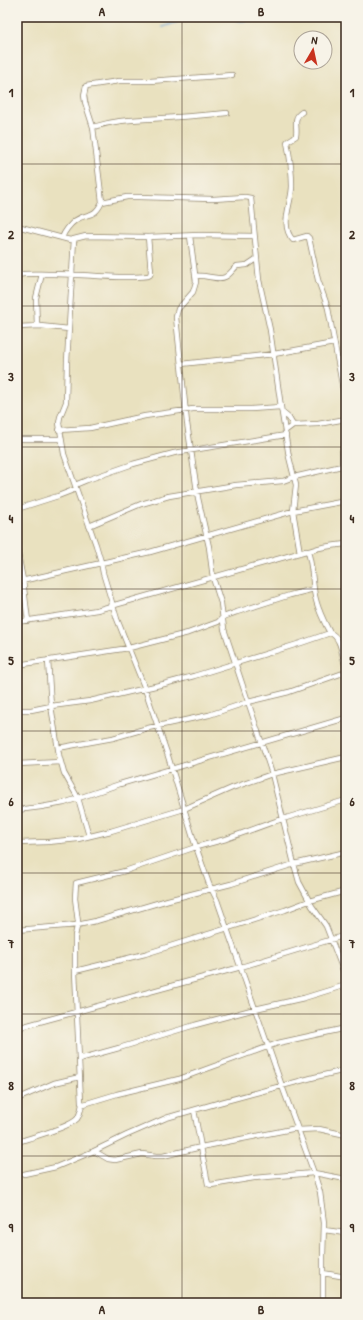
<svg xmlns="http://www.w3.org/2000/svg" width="363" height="1320" font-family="'Patrick Hand',sans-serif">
<rect width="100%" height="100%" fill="#f7f3e8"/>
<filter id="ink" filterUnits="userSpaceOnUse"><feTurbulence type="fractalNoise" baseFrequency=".025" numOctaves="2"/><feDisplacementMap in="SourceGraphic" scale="8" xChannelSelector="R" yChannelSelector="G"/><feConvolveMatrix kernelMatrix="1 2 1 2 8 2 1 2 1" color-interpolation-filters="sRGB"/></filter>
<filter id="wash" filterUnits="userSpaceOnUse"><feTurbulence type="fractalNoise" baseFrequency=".012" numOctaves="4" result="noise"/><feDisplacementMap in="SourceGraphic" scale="16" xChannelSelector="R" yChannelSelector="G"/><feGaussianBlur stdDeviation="0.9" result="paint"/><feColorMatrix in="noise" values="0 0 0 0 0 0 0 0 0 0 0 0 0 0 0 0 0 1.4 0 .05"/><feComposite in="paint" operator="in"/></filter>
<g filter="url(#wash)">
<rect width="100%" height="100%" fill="#e9e1bf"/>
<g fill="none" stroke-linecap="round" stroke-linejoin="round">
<path stroke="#66a3d7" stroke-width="1.5" d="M 225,17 L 241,21 L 270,17
M 163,27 L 191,17"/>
</g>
</g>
<g filter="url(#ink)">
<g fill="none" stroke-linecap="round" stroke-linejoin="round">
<defs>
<path id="street" d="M 302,112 C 292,118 298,126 296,136 L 288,141 L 287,142 C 290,157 292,171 292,186 C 292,203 279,225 293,240 L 307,236 L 309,238 L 318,280 L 328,308 L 346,406
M 93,127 C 119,119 137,120 163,118 C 185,117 206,115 227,113
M 102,202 L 127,197 L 139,197 L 213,199 L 245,197 L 251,198 L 259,280 L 270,330 L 281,407 L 289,457 L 296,485 L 293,511 L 300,553
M 17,226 L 70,240 L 86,236 L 148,237 L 199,235 L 254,236
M 190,236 L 196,282 L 193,292 L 178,309 L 176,317 L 177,327 L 187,423 L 198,498 L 209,547 L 213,578 L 221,603 L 224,629 L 272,774 L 294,864 L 299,882 L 312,906 L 326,926 L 346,978
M 62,238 C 64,232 70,224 76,220 C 88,212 94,219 102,202 L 93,127 L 85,102 L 84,95 L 86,86 L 119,81 L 150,81 L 232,75
M 74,239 L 67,362 L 66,402 L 60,417 L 59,423 L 64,454 L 96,545 L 101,562 L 103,573 L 117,619 L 145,689 L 168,756 L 194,841 L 209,884 L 217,900 L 282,1086 L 314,1173 L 320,1192 L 324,1223 L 323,1256 L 323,1303
M 17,275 C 28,273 37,274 48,274 C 81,273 115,280 148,276 L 150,275 L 151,272 L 148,237
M 196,276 C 204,274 219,281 225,277 C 230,275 233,269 237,266 L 247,265 L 256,259
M 37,326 L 36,298 L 42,274
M 17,327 L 40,326 L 69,329
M 181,364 L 274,354 L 334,343
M 282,412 L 289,418 L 293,425
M 59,430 L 90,428 L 145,416 L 193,409 L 251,409 L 281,407
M 285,431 L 293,425 L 318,424 L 346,419
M 17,439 L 61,439
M 342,466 L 342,452 L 346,437
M 75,485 L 87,480 L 133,464 L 174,453 L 286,435
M 17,509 L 58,496 L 76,489
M 89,526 L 141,504 L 169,496 L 236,485 L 283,481 L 294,477 L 346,465
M 17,549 L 23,580 L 28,621
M 308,552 C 312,564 312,577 314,589 C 315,604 323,620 330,633 C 342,637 342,658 346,668
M 17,582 L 150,552 L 293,511 L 346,501
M 17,622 L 97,610 L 306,551 C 310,552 314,549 319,548 C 328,546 337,545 346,544
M 48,660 L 51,706 L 59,755 L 64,773 L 78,798 L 89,836
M 17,665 L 129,648 L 188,633 L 218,622 L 223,617 L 237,612 L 290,595 L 314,589
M 17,710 L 31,710 L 51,706 L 90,701 L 164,684 L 194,676 L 301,643 L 330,633
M 58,748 L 113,738 L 148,728 L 209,715 L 248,702 L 289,692 L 346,672
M 17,764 L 61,762
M 346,800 L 276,821 L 226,839 L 196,847 L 125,871 L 76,883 L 75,898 L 78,922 L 75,936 L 75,971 L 81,1103 L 84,1104 L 117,1094 L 179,1079 L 278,1043 L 346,1028
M 17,810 L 41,807 L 64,803 L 120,784 L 346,718
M 17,843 L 48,842 L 78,839 L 111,831 L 184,809 L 232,788 L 272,774 L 346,757
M 17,930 L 77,925 L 96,921 L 168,900 L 231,884 L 294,864 L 346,852
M 75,971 L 145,954 L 285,910 L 309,901 L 346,891
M 17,1028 L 241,967 L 346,935
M 79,1059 L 119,1048 L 195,1025 L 255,1009 L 304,998 L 346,985
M 17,1099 L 54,1083 L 80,1077
M 194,1110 L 201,1147 L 297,1128
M 298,1130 L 319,1129 L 346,1135
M 17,1139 L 19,1141 L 21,1141 C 34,1136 68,1128 77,1119 C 80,1115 81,1109 82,1104
M 94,1151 L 108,1159 L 115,1160 L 142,1154 L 156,1156 L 163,1156 L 201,1147 L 208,1184 L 211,1185 L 254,1178 L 314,1173 L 346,1179
M 24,1174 L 56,1167 L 94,1151 L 127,1135 L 166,1118 L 218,1103 L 315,1077 L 346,1070
M 324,1230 L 346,1233
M 323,1273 L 346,1277"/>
</defs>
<use href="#street" stroke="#92866e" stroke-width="6"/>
<use href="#street" stroke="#fff" stroke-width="4.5"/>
</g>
</g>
<path fill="none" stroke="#3b2a1e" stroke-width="1" stroke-opacity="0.55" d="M 182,17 L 182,1303M 17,164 L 346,164M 17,306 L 346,306M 17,447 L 346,447M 17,589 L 346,589M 17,731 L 346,731M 17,873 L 346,873M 17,1014 L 346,1014M 17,1156 L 346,1156"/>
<rect width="363" height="1320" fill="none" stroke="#f7f3e8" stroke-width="44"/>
<g transform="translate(313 50) rotate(9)"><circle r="19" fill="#f7f3e8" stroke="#aca397"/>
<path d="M0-3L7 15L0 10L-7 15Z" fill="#c8321e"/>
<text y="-6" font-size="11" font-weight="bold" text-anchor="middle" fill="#3b2a1e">N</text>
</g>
<rect x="22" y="22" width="319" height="1276" fill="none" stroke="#3b2a1e" stroke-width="1.5"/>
<g font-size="13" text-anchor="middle" font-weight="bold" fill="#3b2a1e">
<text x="102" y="16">A</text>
<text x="261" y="16">B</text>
<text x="11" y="97">1</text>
<text x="352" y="97">1</text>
<text x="11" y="239">2</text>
<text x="352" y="239">2</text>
<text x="11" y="381">3</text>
<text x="352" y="381">3</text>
<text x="11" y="523">4</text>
<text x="352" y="523">4</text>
<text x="11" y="665">5</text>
<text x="352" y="665">5</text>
<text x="11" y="806">6</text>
<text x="352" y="806">6</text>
<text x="11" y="948">7</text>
<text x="352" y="948">7</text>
<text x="11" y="1090">8</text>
<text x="352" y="1090">8</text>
<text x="11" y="1232">9</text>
<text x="352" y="1232">9</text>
<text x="102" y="1314">A</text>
<text x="261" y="1314">B</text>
</g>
</svg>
